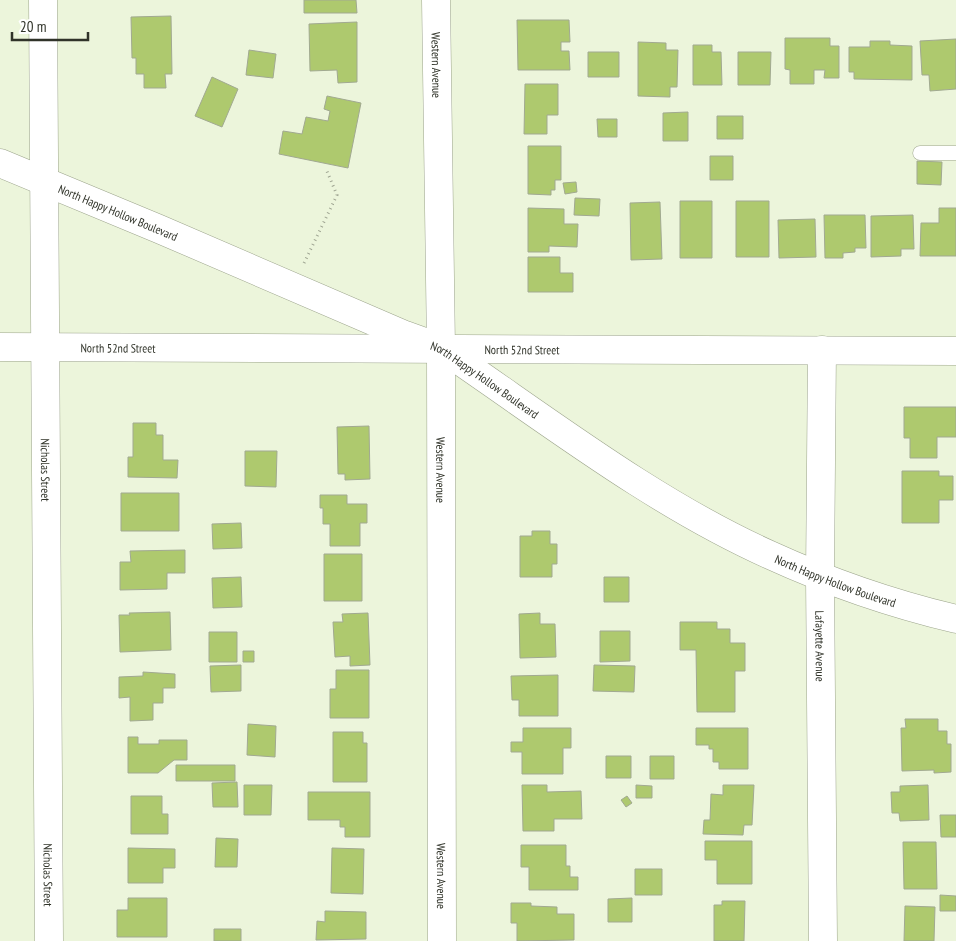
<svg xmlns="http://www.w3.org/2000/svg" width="956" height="941" font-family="'PT Sans Narrow',sans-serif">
<rect width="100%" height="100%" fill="#ecf5db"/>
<path fill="#aec96e" stroke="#a1a991" d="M 304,0 L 356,0 L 357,13 L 304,13 Z
M 171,16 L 172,74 L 165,74 L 166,88 L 144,88 L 144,74 L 136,74 L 136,58 L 132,58 L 131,17 Z
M 517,20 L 569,20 L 570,42 L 561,42 L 561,51 L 569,51 L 570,70 L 518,70 Z
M 357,22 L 357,82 L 338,83 L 337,70 L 310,71 L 309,24 Z
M 785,38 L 830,38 L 830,46 L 839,46 L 839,78 L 824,78 L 825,70 L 814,70 L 814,84 L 790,84 L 790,70 L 785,69 Z
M 956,39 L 956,89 L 930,91 L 929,75 L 922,75 L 920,41 Z
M 870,41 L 890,41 L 890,45 L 912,46 L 912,80 L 854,79 L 854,72 L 849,72 L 849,47 L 870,47 Z
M 638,42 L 666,43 L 666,50 L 678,50 L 677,87 L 670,87 L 670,97 L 638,96 Z
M 693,45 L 712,45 L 712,52 L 721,52 L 722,85 L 693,85 Z
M 249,50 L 276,54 L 273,78 L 246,75 Z
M 588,52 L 619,52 L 619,77 L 588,77 Z
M 738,52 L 771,52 L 770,85 L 738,85 Z
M 212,77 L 238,89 L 222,127 L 195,116 Z
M 525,84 L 558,84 L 558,115 L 547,115 L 547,134 L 524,134 Z
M 327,96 L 361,103 L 348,168 L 279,154 L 283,131 L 302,134 L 306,117 L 328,121 L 330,111 L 324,109 Z
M 688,112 L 688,141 L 663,141 L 663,113 Z
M 717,116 L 743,116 L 743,139 L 717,139 Z
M 597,119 L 617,119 L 617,137 L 598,137 Z
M 528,146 L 561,146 L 561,180 L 555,180 L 555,190 L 551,190 L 551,195 L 528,194 Z
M 710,156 L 733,156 L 733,180 L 710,180 Z
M 917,161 L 942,162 L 941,185 L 917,184 Z
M 576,182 L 577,192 L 565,194 L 563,183 Z
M 575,198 L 600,199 L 599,216 L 574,215 Z
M 680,201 L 712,201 L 712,258 L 680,258 Z
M 736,201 L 769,201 L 769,257 L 736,257 Z
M 660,202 L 662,259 L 631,260 L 630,203 Z
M 528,208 L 564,209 L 564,224 L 578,224 L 577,247 L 549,246 L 549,252 L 528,252 Z
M 939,208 L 956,208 L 956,256 L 920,256 L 921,223 L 939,223 Z
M 824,215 L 865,215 L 866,248 L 855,248 L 855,252 L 843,253 L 843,258 L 825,258 Z
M 913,215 L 914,249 L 901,249 L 901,256 L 871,257 L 871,216 Z
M 815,219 L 816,257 L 779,258 L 778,220 Z
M 528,257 L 560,257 L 560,273 L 573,273 L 573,292 L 528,292 Z
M 904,407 L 956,407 L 956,437 L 937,437 L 937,458 L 910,458 L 910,438 L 904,438 Z
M 133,423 L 156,423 L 156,435 L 163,435 L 163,460 L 178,460 L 177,478 L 128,477 L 128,457 L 133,457 Z
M 369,426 L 370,479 L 345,480 L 345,474 L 338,474 L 337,427 Z
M 245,451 L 277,451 L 276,487 L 245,486 Z
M 902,471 L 939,471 L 939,476 L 953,476 L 953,500 L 939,500 L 939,523 L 902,523 Z
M 121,493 L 179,493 L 179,531 L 121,531 Z
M 320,495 L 347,495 L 347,504 L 367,504 L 367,523 L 360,523 L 360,546 L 330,546 L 330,524 L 323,524 L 323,508 L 320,508 Z
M 241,523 L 242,548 L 213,549 L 212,524 Z
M 532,531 L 550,531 L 550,544 L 557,544 L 557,564 L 552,564 L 552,577 L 520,577 L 520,536 L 532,536 Z
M 185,550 L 185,573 L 167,573 L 167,589 L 120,590 L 120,562 L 131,562 L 130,551 Z
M 324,554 L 362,554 L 362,601 L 324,601 Z
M 241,577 L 242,607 L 213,608 L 212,578 Z
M 604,577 L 629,577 L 629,602 L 604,602 Z
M 170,612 L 171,650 L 120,652 L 119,615 L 130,615 L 129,613 Z
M 368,613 L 370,665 L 350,666 L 350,656 L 335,657 L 333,622 L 343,622 L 342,614 Z
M 540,613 L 540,624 L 555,624 L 556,657 L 520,658 L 519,614 Z
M 680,622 L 717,622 L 717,629 L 730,629 L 730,643 L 745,643 L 745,671 L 735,671 L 735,712 L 697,712 L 696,650 L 680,650 Z
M 600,631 L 630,631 L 630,661 L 600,662 Z
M 209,632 L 237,632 L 237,662 L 209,662 Z
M 243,651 L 254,651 L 254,662 L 243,662 Z
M 241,665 L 241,691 L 211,692 L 210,666 Z
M 594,665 L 635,666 L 634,692 L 593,691 Z
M 336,670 L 369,670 L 369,718 L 330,718 L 330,689 L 336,689 Z
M 143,672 L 175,674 L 175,688 L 163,688 L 163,703 L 153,703 L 153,720 L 130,721 L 130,697 L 119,698 L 119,677 L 143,676 Z
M 558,675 L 558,716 L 519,716 L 519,700 L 512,700 L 511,676 Z
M 905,719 L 938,719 L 938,731 L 947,731 L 947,744 L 951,744 L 951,772 L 934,773 L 934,770 L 902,771 L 901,728 L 906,728 Z
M 248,724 L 276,726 L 275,757 L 247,755 Z
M 523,728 L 571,728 L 571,748 L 563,748 L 563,774 L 522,774 L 522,752 L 511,752 L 511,742 L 523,742 Z
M 696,728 L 748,728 L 748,769 L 719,769 L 719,762 L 713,762 L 713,749 L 709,749 L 709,745 L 696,745 Z
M 333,732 L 363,732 L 363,743 L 367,743 L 367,782 L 333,782 Z
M 128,737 L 138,737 L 138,744 L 159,744 L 159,740 L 187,740 L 187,760 L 174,760 L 158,773 L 128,773 Z
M 606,756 L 631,756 L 631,778 L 606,778 Z
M 650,756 L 674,756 L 674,779 L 650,779 Z
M 176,765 L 235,765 L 235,781 L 176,781 Z
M 237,782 L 238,807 L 213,807 L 212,783 Z
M 244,785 L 272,785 L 271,815 L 244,815 Z
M 522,785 L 547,785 L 547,792 L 581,791 L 582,819 L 554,819 L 554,831 L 523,831 Z
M 636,785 L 652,786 L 652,798 L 636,798 Z
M 723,785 L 754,785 L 752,825 L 744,825 L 743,835 L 703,834 L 704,820 L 710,820 L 711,794 L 723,795 Z
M 928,785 L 929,820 L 900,821 L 899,813 L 892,813 L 891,792 L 900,792 L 900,786 Z
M 308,792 L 370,792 L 370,837 L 345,837 L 345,827 L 340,827 L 340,820 L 308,820 Z
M 131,796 L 162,796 L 162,814 L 168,814 L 168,834 L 131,834 Z
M 627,796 L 632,803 L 626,807 L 621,800 Z
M 940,815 L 956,815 L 956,837 L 941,837 Z
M 216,838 L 238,839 L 237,867 L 215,867 Z
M 705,841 L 752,841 L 752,884 L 717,884 L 717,860 L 705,860 Z
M 903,842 L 936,842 L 937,889 L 904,889 Z
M 521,845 L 566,845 L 566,866 L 570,866 L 570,877 L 578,877 L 578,890 L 529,890 L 529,867 L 521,867 Z
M 128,848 L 175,849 L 175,868 L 163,868 L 163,883 L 128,883 Z
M 332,848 L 364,849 L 363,894 L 331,893 Z
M 635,869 L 662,869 L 662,895 L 635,895 Z
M 940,895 L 956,896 L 956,911 L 940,911 Z
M 128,898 L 167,898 L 167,937 L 117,937 L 117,910 L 128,910 Z
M 632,898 L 632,922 L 608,922 L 608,899 Z
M 722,901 L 745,901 L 744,941 L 714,941 L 714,905 L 722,905 Z
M 511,903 L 531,903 L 531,906 L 557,907 L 557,914 L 574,914 L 574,940 L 517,941 L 517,923 L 511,923 Z
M 905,906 L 935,907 L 934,941 L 904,941 Z
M 325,911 L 366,912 L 366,939 L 316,940 L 317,921 L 325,922 Z
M 214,929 L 241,929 L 241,941 L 214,941 Z"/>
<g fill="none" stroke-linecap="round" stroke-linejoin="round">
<defs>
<path id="service" d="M 920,153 L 956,153"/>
<g id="minor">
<path id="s1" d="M 43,0 L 49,941"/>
<path id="s2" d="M 441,348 L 442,941"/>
<path id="s3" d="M 822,350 L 820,576 L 823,941"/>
</g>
<g id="tertiary">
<path id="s4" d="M 436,0 L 441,348"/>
<path id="s5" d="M 0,163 L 159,229 L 405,335 L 441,348 C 547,420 654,503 770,555 C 829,582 893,604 956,619"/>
<path id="s6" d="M 0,347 L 956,351"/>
</g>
</defs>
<use href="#service" stroke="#9ca48c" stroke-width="15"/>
<use href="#minor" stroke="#9ca48c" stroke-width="29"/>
<use href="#tertiary" stroke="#9ca48c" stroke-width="29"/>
<path stroke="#9da390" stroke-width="3" stroke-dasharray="1 4" stroke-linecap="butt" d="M 304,263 L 337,195 L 326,169"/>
<use href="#service" stroke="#fff" stroke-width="14"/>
<use href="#minor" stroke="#fff" stroke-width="28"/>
<use href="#tertiary" stroke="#fff" stroke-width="28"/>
</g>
<g text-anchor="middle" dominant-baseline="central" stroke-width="4" stroke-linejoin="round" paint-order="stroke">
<g font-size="12" fill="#303329" stroke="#fff">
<text stroke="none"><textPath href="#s4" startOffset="65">Western Avenue</textPath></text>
<text stroke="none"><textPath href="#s5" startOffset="128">North Happy Hollow Boulevard</textPath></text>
<text stroke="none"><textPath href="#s6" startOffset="118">North 52nd Street</textPath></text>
<text stroke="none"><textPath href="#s6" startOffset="522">North 52nd Street</textPath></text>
<text stroke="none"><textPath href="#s5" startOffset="532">North Happy Hollow Boulevard</textPath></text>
<text stroke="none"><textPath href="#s1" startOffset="470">Nicholas Street</textPath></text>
<text stroke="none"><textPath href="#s2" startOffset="122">Western Avenue</textPath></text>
<text stroke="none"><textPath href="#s5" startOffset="938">North Happy Hollow Boulevard</textPath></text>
<text stroke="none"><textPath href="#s3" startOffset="296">Lafayette Avenue</textPath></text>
<text stroke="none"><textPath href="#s1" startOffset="875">Nicholas Street</textPath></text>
<text stroke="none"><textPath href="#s2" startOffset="528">Western Avenue</textPath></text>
</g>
</g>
<path d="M12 32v8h76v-8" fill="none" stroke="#303329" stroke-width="2.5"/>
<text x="20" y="32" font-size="15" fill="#303329" stroke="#ffffff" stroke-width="4" paint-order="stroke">20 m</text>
</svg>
